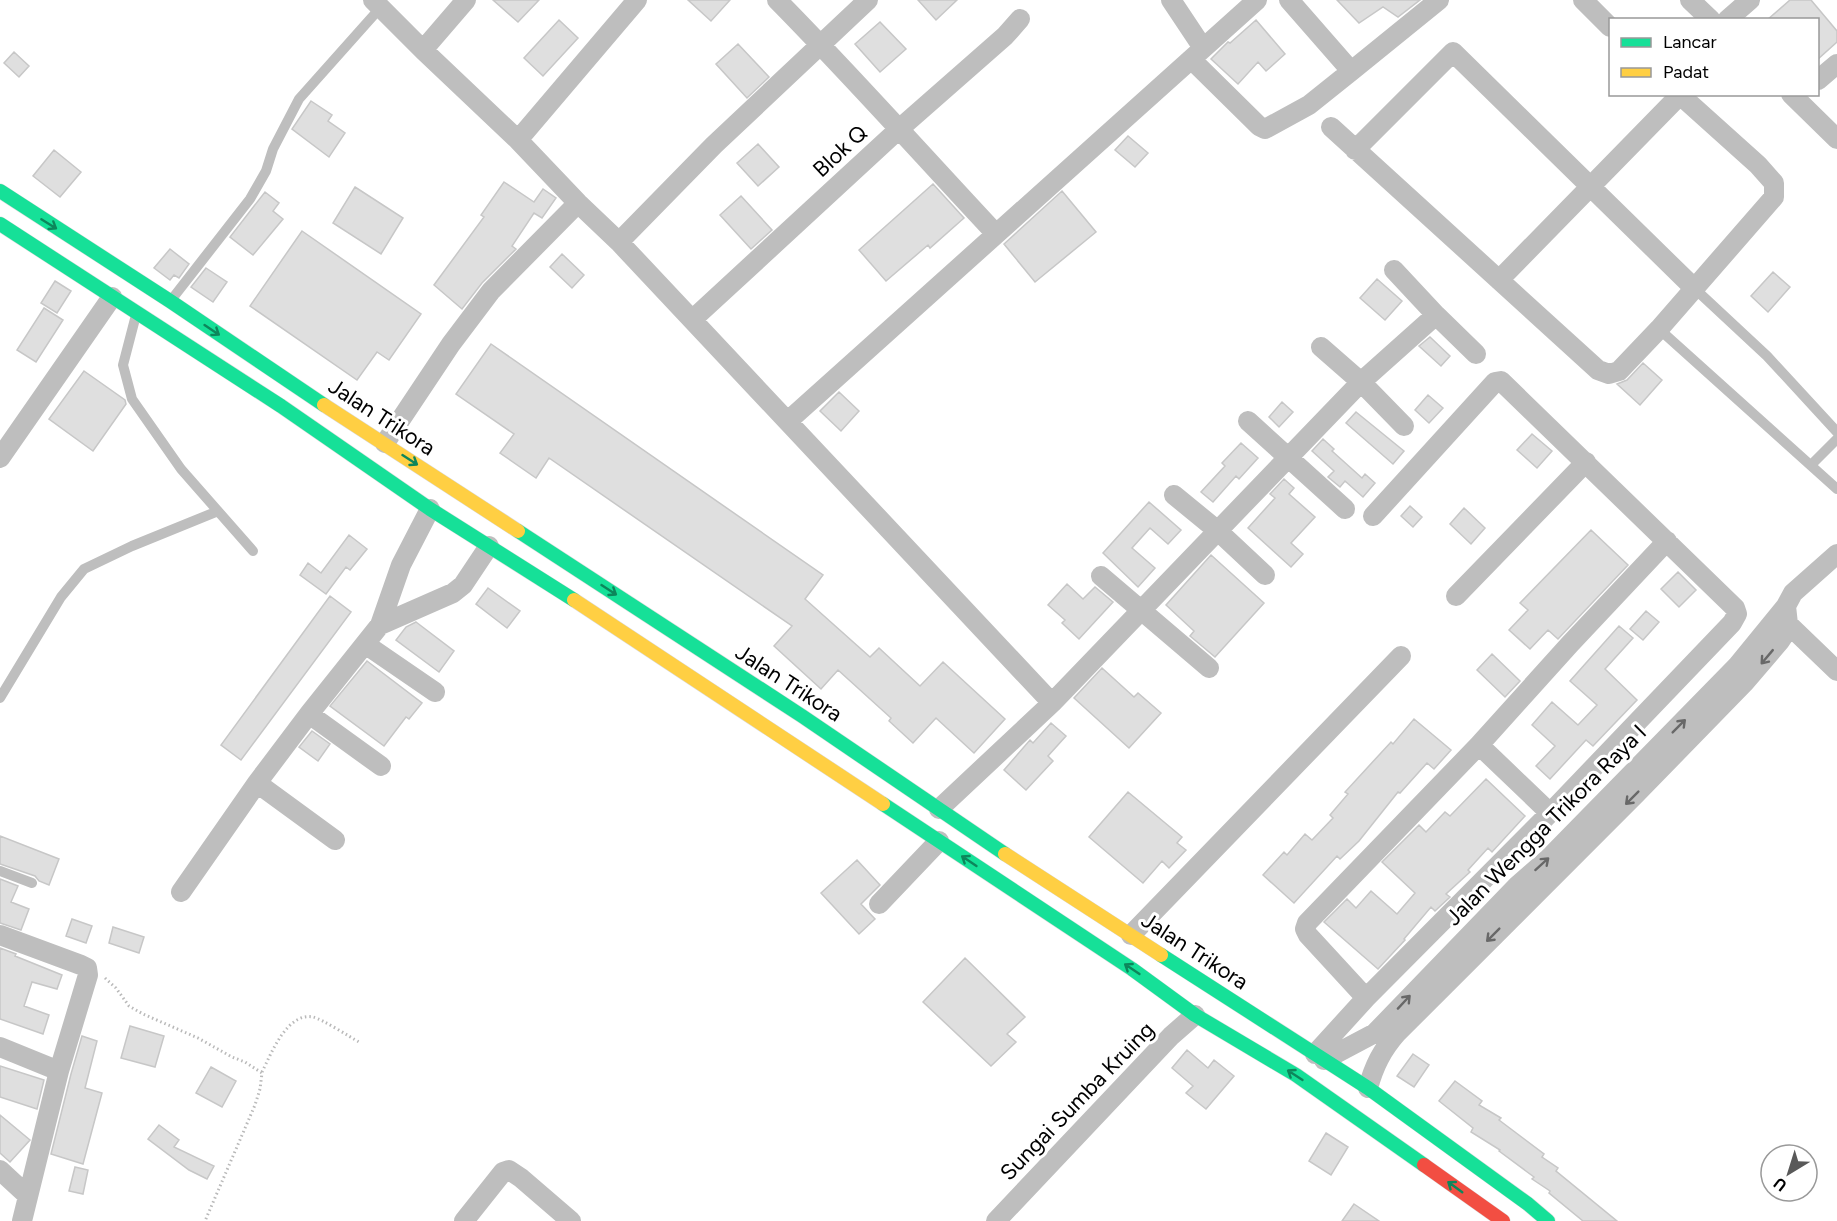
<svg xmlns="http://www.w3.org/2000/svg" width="1837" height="1221" font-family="Figtree,sans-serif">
<rect width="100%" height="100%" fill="#fff"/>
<path fill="#dfdfdf" stroke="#c7c7c7" stroke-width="1.5" d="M 493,0 L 539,0 L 518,22 Z
M 688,0 L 730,0 L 711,21 Z
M 918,0 L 957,0 L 936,20 Z
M 1337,0 L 1420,0 L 1398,17 L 1383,7 L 1359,23 Z
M 1790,0 L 1811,0 L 1837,31 L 1837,42 L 1818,59 L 1818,20 L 1767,20 Z
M 559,20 L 578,38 L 543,76 L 524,58 Z
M 1256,20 L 1285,54 L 1266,71 L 1258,62 L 1238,84 L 1211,59 L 1228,42 L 1230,43 Z
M 880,22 L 906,49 L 880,72 L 855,44 Z
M 738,44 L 769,77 L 747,98 L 716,64 Z
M 14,52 L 29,66 L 19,77 L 4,63 Z
M 311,101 L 332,115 L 328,121 L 345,133 L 329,157 L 292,129 Z
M 1128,136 L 1148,153 L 1135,167 L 1115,150 Z
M 758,144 L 779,167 L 758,186 L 737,163 Z
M 54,150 L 81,172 L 60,197 L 33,176 Z
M 504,182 L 534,202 L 543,189 L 556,198 L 542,218 L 534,213 L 512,246 L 516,249 L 482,283 L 462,309 L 434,285 L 484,217 L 481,215 Z
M 933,184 L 964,218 L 930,248 L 928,245 L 886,281 L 859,250 Z
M 355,187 L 403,218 L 381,254 L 333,223 Z
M 1062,191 L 1096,232 L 1035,282 L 1004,244 Z
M 265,192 L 279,203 L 273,211 L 283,219 L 253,255 L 230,237 Z
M 741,196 L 772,230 L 751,249 L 720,215 Z
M 302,231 L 421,314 L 389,360 L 377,352 L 357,380 L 250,306 Z
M 170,249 L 189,264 L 179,278 L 174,275 L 170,280 L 154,268 Z
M 562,254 L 584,275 L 572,288 L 550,267 Z
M 206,268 L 227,282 L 213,302 L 191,287 Z
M 1773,272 L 1790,287 L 1768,312 L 1751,296 Z
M 1377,279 L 1402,301 L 1385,320 L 1360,298 Z
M 55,281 L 71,291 L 57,313 L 41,303 Z
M 44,308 L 63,320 L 36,362 L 17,350 Z
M 1430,337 L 1450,356 L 1441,366 L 1419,346 Z
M 491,344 L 823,575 L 805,599 L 870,657 L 879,648 L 920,686 L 943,662 L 1005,719 L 974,753 L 936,718 L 913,743 L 889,721 L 891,718 L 838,670 L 821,689 L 774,646 L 792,626 L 549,458 L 536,478 L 500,453 L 514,434 L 456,394 Z
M 1643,363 L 1662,380 L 1640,405 L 1617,384 L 1627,380 Z
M 84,371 L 125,400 L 126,404 L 93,451 L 49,419 Z
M 839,392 L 859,411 L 841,431 L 820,411 Z
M 1428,395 L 1443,408 L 1429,423 L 1415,410 Z
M 1282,402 L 1293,412 L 1279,427 L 1269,417 Z
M 1356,412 L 1404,451 L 1393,464 L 1346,423 Z
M 1532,434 L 1552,451 L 1537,468 L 1517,450 Z
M 1323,439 L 1334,449 L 1332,451 L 1362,478 L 1365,474 L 1375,483 L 1363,497 L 1345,481 L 1340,487 L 1328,477 L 1334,471 L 1312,451 Z
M 1241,443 L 1258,458 L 1239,479 L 1236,476 L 1213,502 L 1201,492 L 1225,466 L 1222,463 Z
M 1284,479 L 1294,488 L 1289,494 L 1315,517 L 1291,543 L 1303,554 L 1291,567 L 1248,528 L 1275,498 L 1270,494 Z
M 1149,502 L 1181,530 L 1168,544 L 1150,528 L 1132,548 L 1155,568 L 1138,587 L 1103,553 Z
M 1410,506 L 1422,517 L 1413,527 L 1401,516 Z
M 1464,508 L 1485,528 L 1471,544 L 1450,524 Z
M 1591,530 L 1628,565 L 1558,639 L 1548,630 L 1530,649 L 1509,630 L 1528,610 L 1520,603 Z
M 349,535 L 367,549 L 350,570 L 346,567 L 326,594 L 300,575 L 308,563 L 321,573 Z
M 1211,555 L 1264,603 L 1215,657 L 1190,636 L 1194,631 L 1166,605 Z
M 1678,572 L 1696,590 L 1679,607 L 1661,589 Z
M 1067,584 L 1083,599 L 1095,587 L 1113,602 L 1079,639 L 1062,623 L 1065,620 L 1048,605 Z
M 488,588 L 520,611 L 507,628 L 476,604 Z
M 330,596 L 351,612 L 241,760 L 221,745 Z
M 1646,611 L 1659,622 L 1643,640 L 1630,629 Z
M 416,622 L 454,651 L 439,672 L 396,640 L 406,627 Z
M 1619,626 L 1633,638 L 1605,669 L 1637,700 L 1593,746 L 1586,740 L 1550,779 L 1536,766 L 1555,746 L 1532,725 L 1552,702 L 1578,725 L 1597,705 L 1570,681 Z
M 1492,654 L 1520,681 L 1505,697 L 1477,670 Z
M 367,661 L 422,703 L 409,719 L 406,717 L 384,746 L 330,706 Z
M 1102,668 L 1134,697 L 1138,693 L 1161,713 L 1129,748 L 1074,698 Z
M 1414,719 L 1451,750 L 1434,769 L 1427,763 L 1400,793 L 1398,792 L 1359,841 L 1340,859 L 1337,856 L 1294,903 L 1263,875 L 1284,852 L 1287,855 L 1305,834 L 1312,840 L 1333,818 L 1330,815 L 1348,794 L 1345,792 L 1391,742 L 1393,744 Z
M 1051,723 L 1066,736 L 1048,756 L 1053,761 L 1026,790 L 1004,770 L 1030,740 L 1033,743 Z
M 312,731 L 330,744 L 318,761 L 299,747 Z
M 1486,779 L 1525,816 L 1492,852 L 1488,848 L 1468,870 L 1470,872 L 1446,894 L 1450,897 L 1435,911 L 1431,907 L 1404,939 L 1405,940 L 1378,969 L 1324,922 L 1347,899 L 1356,908 L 1371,891 L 1397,914 L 1415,893 L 1382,862 L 1419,825 L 1426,832 L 1445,812 L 1450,816 Z
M 1128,792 L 1182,837 L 1177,843 L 1186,850 L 1169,868 L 1162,861 L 1143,883 L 1089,837 Z
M 0,836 L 59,859 L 49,885 L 39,881 L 35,876 L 0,864 Z
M 857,860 L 880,885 L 861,904 L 875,919 L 859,934 L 821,893 Z
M 0,879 L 18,886 L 11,902 L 29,909 L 21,930 L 0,923 Z
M 72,919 L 92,926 L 86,943 L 66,936 Z
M 113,927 L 144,937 L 139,953 L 109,943 Z
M 0,948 L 16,954 L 15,956 L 62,975 L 57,989 L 32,982 L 24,1006 L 49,1015 L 43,1034 L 0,1019 Z
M 965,958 L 1025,1017 L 1007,1034 L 1016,1042 L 991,1066 L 923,1002 Z
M 130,1026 L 164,1036 L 155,1067 L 121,1058 Z
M 82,1036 L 97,1041 L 85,1088 L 102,1093 L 83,1164 L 51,1154 L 71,1074 Z
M 1187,1050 L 1208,1068 L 1214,1060 L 1234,1076 L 1206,1109 L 1186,1093 L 1193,1086 L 1172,1068 Z
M 1413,1054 L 1429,1065 L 1414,1087 L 1397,1076 Z
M 0,1066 L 44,1080 L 37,1109 L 0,1097 Z
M 211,1067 L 236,1081 L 222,1107 L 196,1093 Z
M 1455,1081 L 1482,1101 L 1479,1105 L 1501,1118 L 1499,1120 L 1544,1154 L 1542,1157 L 1558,1168 L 1556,1171 L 1617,1221 L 1583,1221 L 1549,1193 L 1550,1191 L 1532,1179 L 1534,1177 L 1499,1151 L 1500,1150 L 1471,1132 L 1473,1128 L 1439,1101 Z
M 0,1115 L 30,1140 L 10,1162 L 0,1153 Z
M 159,1125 L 179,1140 L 174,1147 L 214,1166 L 207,1179 L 189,1170 L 148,1139 Z
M 1326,1133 L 1348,1147 L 1331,1175 L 1309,1161 Z
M 75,1167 L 88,1170 L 83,1194 L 69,1191 Z
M 1354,1204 L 1379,1221 L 1342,1221 Z"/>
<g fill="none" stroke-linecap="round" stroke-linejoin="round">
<defs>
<path id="fast" d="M 0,191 L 170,301 L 324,405
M 0,224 L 281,406 L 430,509 L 574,600
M 518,531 L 802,716 L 1005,854
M 883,804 L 1132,969 L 1195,1015 L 1296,1075 L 1424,1165
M 1161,955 L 1368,1088 L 1528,1204 L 1548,1221"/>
<path id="slow" d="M 324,405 L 518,531
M 574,600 L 883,804
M 1005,854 L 1161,955"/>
<path id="jam" d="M 1424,1165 L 1503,1221"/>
</defs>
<use href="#fast" stroke="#dbdbdb" stroke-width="15"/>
<use href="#slow" stroke="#dbdbdb" stroke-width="15"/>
<use href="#jam" stroke="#dbdbdb" stroke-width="15"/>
<path stroke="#b9b9b9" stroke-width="3" stroke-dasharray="1.5 3" stroke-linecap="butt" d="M 105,978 L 116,988 L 129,1006 L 143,1014 L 198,1038 L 232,1057 L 245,1062 L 262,1073 L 260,1089 L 255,1105 L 205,1221
M 262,1072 C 271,1054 287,1012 313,1017 C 322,1019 350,1037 359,1042"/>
<path stroke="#bebebe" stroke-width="10" d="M 1694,288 L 1767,356 L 1837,432
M 172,299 L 250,199 L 266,171 L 273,149 L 299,99 L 381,7
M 136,315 L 123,365 L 132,399 L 181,469 L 253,551
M 1659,329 L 1837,489
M 1811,465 L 1837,439
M 0,698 L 61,597 L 84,569 L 132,546 L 218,511
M 0,871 L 32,883"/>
<path stroke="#bebebe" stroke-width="20" d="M 373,0 L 423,50 L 518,140 L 578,203 L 619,242 L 1052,703
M 777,0 C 852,76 923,156 996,234
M 1171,0 L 1203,48
M 1583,0 L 1610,27
M 1690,0 L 1711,20
M 1727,20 L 1750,0
M 423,50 L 466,0
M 1191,59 L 1259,126 L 1265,129 L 1309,105 L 1349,73 L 1345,64 L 1289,0
M 1349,73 L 1439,0
M 1818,80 L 1837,64
M 1791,94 L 1837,139
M 1331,127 L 1598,370 L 1609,374 L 1619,371 L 1659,329 L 1774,197 L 1774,183 L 1758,165 L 1679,94
M 518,140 L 637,0
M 1355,150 L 1453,52 L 1694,288
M 619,242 L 714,145 L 868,0
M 1499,280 L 1680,95
M 1436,315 L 1476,354
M 693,319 L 898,130 L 1005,36 L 1020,19
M 1321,347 L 1361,382 L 1404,426
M 788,421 L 1257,0
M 1248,421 L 1345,509
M 385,443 L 451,344 L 491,291 L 578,203
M 0,458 L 112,297
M 1174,495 L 1218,531 L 1265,575
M 1101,576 L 1209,668
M 1456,596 L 1586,462
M 1780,618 L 1788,624 L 1837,671
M 380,625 L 453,593 L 463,585 L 489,546
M 365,644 L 435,692
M 309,714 L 381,766
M 1479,745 L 1550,813
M 257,783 L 335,840
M 939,809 L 1052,703 L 1361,382 L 1436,315 L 1394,270
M 181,892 L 257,783 L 309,714 L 380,625 L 401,565 L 430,509
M 879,904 L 939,841
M 0,935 L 81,965 L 87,968 L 88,975 L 59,1071 L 22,1221
M 1131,935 L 1401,656
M 1366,998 L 1308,935 L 1305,929 L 1307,923 L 1479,745 L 1570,644 L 1667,541
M 0,1047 L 59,1071
M 1315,1054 L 1366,998 L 1550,813 L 1732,623 L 1737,614 L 1735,608 L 1501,381 L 1495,382 L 1373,516
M 1324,1060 L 1375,1033 L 1518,885 L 1549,858 L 1737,666 L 1786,606 L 1793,593 L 1837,554
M 1368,1088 C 1374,1066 1382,1050 1397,1033 L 1635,795 L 1745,682 L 1780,641 L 1786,632 L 1788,624 L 1786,606
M 0,1170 L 28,1196
M 464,1221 L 503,1172 L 509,1170 L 521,1178 L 571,1221
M 996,1221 L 1171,1036 L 1195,1015"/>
<use href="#fast" stroke="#16e098" stroke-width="14"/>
<use href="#slow" stroke="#ffcf43" stroke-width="14"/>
<use href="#jam" stroke="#f24e42" stroke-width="14"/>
</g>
<defs><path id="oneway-shaft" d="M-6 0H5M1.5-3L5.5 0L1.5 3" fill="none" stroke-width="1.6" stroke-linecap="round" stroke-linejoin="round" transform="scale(1.5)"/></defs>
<g stroke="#0d865b">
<use href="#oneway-shaft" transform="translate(49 224) rotate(32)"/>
<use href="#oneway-shaft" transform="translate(212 330) rotate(34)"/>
<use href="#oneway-shaft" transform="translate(410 460) rotate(33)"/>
<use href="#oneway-shaft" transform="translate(609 590) rotate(33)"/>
<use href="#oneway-shaft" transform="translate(969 861) rotate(-146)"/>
<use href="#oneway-shaft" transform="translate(1132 969) rotate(-146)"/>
<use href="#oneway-shaft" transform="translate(1295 1075) rotate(-147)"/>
<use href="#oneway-shaft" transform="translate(1455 1187) rotate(-144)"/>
</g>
<g stroke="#686868">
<use href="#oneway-shaft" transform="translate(1767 657) rotate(130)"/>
<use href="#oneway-shaft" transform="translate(1679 726) rotate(-45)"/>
<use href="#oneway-shaft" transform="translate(1632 798) rotate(135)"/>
<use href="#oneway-shaft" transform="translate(1542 864) rotate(-42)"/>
<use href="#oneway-shaft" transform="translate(1493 935) rotate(135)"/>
<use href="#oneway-shaft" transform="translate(1404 1002) rotate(-47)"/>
</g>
<g text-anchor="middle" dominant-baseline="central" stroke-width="6" stroke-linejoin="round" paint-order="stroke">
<g font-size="22" fill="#000" stroke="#fff">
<text transform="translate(840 151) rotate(-43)">Blok Q</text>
<text transform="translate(382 417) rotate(33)">Jalan Trikora</text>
<text transform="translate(789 683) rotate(33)">Jalan Trikora</text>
<text transform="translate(1546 825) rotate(-45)">Jalan Wengga Trikora Raya I</text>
<text transform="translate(1195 951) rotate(33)">Jalan Trikora</text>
<text transform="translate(1077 1101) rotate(-46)">Sungai Sumba Kruing</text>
</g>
</g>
<rect x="1609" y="18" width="210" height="78" fill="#ffffff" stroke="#999999" stroke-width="1.5"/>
<rect x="1621" y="38" width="30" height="9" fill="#16e098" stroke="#999999" stroke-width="1.5"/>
<text x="1663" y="48" font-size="18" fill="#000000">Lancar</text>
<rect x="1621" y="68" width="30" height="9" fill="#ffcf43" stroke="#999999" stroke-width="1.5"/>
<text x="1663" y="78" font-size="18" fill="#000000">Padat</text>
<g transform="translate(1789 1173) rotate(218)"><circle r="28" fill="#ffffff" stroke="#999999" stroke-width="1.5"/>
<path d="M0-4.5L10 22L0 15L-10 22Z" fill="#595959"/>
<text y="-9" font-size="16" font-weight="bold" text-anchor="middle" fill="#000000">U</text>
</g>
</svg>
